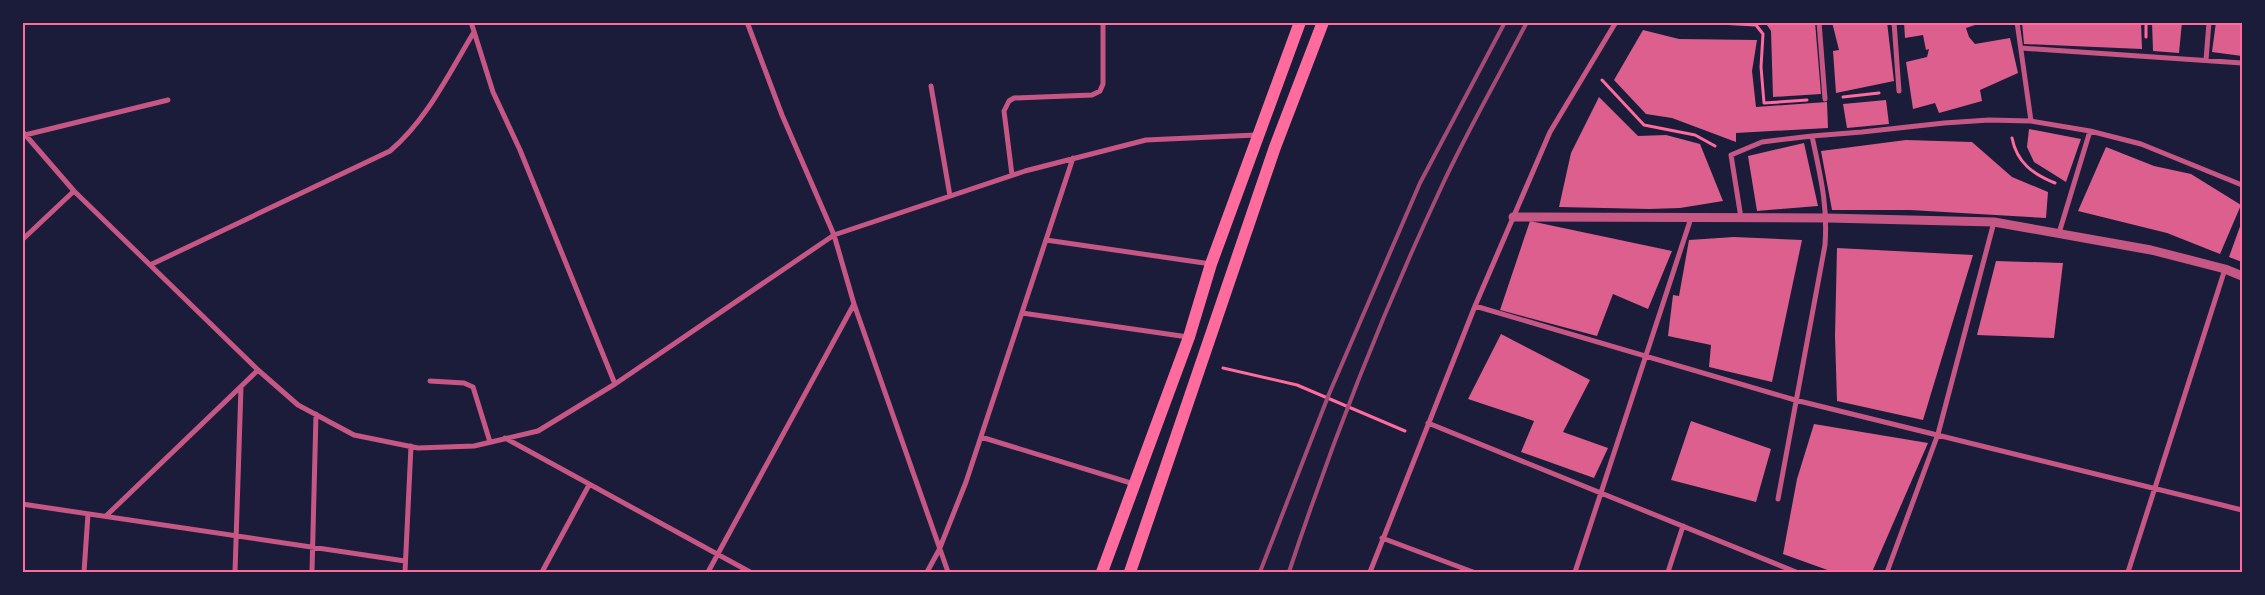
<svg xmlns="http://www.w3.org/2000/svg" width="2265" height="595" font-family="Roboto,sans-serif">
<rect width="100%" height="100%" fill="#1b1b3a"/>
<path fill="#dd5f8e" d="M 1765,22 L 1815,22 L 1821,94 L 1773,97 L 1771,31 Z
M 1832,22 L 1887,22 L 1894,81 L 1836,93 L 1833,51 L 1839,50 Z
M 1904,22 L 1984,22 L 1966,28 L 1969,37 L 1975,44 L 2010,38 L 2018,73 L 1980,90 L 1982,101 L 1939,113 L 1935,103 L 1913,109 L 1906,62 L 1927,57 L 1929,49 L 1926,50 L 1923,35 L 1905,38 Z
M 2022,22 L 2141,22 L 2142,49 L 2024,44 Z
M 2152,22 L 2182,22 L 2179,53 L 2153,51 Z
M 2216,22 L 2242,22 L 2242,56 L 2212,52 Z
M 1643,30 L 1679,39 L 1757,40 L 1752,71 L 1756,107 L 1827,102 L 1828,128 L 1736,133 L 1736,142 L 1672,118 L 1646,114 L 1614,80 Z
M 1599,97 L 1638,136 L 1666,135 L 1700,144 L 1723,201 L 1680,208 L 1649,209 L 1559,207 L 1571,153 Z
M 1886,100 L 1889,124 L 1847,128 L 1843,104 Z
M 2029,129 L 2081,139 L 2066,182 L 2034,162 L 2027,147 Z
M 1906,140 L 1972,142 L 2012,177 L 2048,192 L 2046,218 L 1910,210 L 1832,210 L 1821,151 Z
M 1804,143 L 1818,206 L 1757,211 L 1748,156 Z
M 2106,147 L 2154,166 L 2191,174 L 2241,205 L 2220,254 L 2167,233 L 2078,211 Z
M 1530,221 L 1672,251 L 1648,309 L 1613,294 L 1597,336 L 1500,310 Z
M 2242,221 L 2242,262 L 2229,257 Z
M 1734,237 L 1802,240 L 1772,382 L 1709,367 L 1711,345 L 1668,336 L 1673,295 L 1679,296 L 1689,240 Z
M 1837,248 L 1973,255 L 1923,420 L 1837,401 L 1835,336 Z
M 1996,261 L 2063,263 L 2054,338 L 1977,335 Z
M 1501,334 L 1590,380 L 1563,432 L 1608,448 L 1594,478 L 1521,452 L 1534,421 L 1468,399 Z
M 1691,421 L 1771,449 L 1756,502 L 1671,480 Z
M 1814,424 L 1928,443 L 1872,572 L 1833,572 L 1783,554 L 1797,479 Z"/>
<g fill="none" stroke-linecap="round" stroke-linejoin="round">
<path stroke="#ff6b9d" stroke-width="3" d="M 1700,22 L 1756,25 L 1763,34 L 1761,67 L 1764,103 L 1807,100
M 2146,22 L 2146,37
M 1602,80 L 1644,125 L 1695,135 L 1715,146
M 1843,97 L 1879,93
M 2012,138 C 2017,163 2033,174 2055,183
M 1223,368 L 1297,385 L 1405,431"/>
<path stroke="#c65784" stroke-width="5" d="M 471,22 L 493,92 L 520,150 L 615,384
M 747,22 L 782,115 L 834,235 L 854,304 L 948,572
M 1819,22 L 1825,99
M 1894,22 L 1899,91
M 2017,22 L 2031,121
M 2021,48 L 2242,63
M 2206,60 L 2209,22
M 931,86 L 950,196
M 22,131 L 74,191 L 258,370 L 298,405 L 354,435 L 418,448 L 474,446 L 538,431 L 615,384 L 834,235 L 1025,171 L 1146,140 L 1256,135
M 25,135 L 168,100
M 1012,175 L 1004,111 L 1009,101 L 1014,98 L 1092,95 L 1100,91 L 1103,84 L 1103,22
M 1741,218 L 1731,155 L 1762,142 L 1812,136 L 1862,132 L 1944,123 L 1989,120 L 2031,121 L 2090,131 L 2141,144 L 2242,185
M 2059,233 L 2090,131
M 22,240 L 74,191
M 1046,240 L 1211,264
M 150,265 L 390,151 C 427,120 449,73 474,32
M 1475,306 L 1795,400 L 2242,510
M 1022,313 L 1188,337
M 430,381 L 464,383 L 473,387 L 490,442
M 1428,423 L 1796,572
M 981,437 L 1134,484
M 505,438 L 750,572
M 1778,499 L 1825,245 C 1828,204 1820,175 1812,136
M 22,504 L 405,561
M 106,516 L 258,370
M 1382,538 L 1473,572
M 84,572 L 88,514
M 235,572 L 241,387
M 312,572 L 316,414
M 405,572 L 411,446
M 542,572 L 589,485
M 708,572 L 854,304
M 927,572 L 939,550 L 966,482 L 1073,158
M 1370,572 L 1475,306 L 1550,132 L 1616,22
M 1575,572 L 1691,218
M 1668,572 L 1683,526
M 1887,572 L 1938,434 L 1994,222
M 2128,572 L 2225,269"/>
<path stroke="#c65784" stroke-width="9" d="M 1513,217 L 1827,218 L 1994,222 L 2151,250 L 2225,269 L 2242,276"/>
<path stroke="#ff6b9d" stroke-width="12" d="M 1102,572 L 1189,337 L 1211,264 L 1300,22
M 1130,572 L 1275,147 L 1323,22"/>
<path stroke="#a44b75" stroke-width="4" d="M 1260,572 L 1329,394 L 1420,183 L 1505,22
M 1289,572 C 1332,442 1382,314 1440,190 C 1466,133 1498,78 1527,22"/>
</g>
<rect width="2265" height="595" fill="none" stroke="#1b1b3a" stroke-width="48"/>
<rect x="24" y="24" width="2217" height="547" fill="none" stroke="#ff6b9d" stroke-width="2"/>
</svg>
